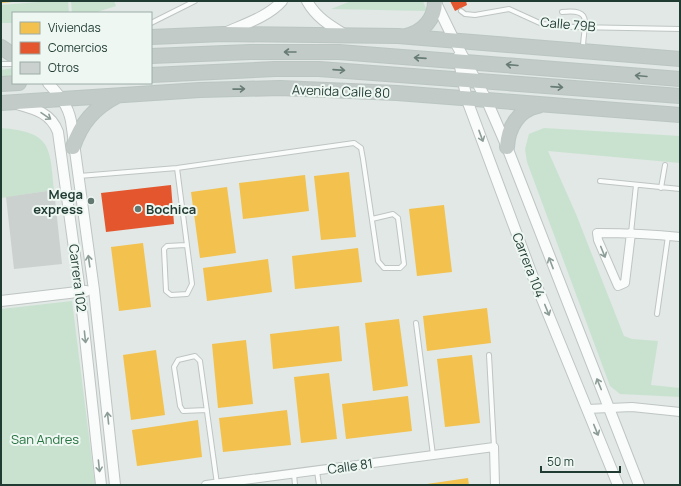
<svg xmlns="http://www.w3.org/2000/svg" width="681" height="486" font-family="Manrope,sans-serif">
<rect width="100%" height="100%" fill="#e1e8e5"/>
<path fill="#c9e2d0" d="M 50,1 L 68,1 L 69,13 L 13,13 L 13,23 L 1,23 L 1,5 Z
M 71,1 L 114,1 L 116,6 L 94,13 L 72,13 Z
M 351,1 L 423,1 L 427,11 L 331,9 Z
M 13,68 L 13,77 L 1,78 L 1,70 Z
M 1,128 C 51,132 50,146 54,190 L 1,198 Z
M 544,128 L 680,136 L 680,163 L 548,151 L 576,214 L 624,336 L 632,339 L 658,341 L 651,385 L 680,388 L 680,397 L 620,394 L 610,386 L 527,162 L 525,149 L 529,134 Z
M 72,301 L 95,485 L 1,485 L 1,309 Z"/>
<path fill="#f2c14e" d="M 1,1 L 12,1 L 12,2 L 1,3 Z
M 349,172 L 356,237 L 321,240 L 314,176 Z
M 305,175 L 309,211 L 243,219 L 239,183 Z
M 227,187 L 236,253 L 200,258 L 191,192 Z
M 444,205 L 452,272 L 417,276 L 409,209 Z
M 143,243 L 151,307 L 119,311 L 111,247 Z
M 358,248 L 362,282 L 295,289 L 292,256 Z
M 268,259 L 272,292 L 207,301 L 203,268 Z
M 487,308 L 491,343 L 427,351 L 423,316 Z
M 399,319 L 408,386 L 373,391 L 365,323 Z
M 339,326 L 342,361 L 273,369 L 270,334 Z
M 246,340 L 253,404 L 218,408 L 212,344 Z
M 156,350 L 165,415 L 131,420 L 123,355 Z
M 472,355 L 480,423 L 445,427 L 437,359 Z
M 329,373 L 337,439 L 301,443 L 294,377 Z
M 408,396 L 412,431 L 346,439 L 342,404 Z
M 287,410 L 291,445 L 223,452 L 219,418 Z
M 198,420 L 202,457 L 137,466 L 132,430 Z
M 468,478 L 469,485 L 427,485 L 427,484 Z"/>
<path fill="#e4572e" d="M 450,1 L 466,1 L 467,5 L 455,11 Z
M 171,185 L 174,224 L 106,232 L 101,193 Z"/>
<path fill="#cbd1ce" d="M 54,190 L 62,264 L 14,269 L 6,197 Z"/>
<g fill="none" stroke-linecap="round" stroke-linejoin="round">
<defs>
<path id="service" d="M 461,11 L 465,14 L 475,15 L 509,9 L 542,24 L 574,27 L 680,29
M 562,12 C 595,8 583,25 583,48
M 151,23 L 195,1
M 1,64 L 13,64
M 177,168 L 192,284 L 187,294 L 171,295 L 166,291 L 164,249 L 167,246 L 186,245
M 79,176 L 177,168 L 354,143 L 361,148 L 363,159 L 378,261 L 384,268 L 400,268 L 404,264 L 398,218 L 393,214 L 372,219
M 600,181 L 680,189
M 661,188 L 665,165
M 631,233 L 636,185
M 657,314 L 668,236
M 416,323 L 433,455
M 489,355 L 494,447
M 207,410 L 183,411 L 180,406 L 174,367 L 178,360 L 195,356 L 200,361 C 206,402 211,443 217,484
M 317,471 L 319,485
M 294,474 L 295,485"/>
<path id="minor" d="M 631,233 L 625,283 L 618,286 L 598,240 L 597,233 C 625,233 652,234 680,237
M 587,409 L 632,407 L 680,412
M 206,485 L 494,447 L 495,485"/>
<path id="tertiary" d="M 307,1 C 316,17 329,25 344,34
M 435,1 L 454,40 L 487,101 L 507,147 L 639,485
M 227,32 C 245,24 269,16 282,1
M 458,57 L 467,100 L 531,272 L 618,485
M 48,83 C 59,95 68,105 71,121 L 94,290 L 115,485
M 17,104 C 35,109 51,113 58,132 L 80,292 L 101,485
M 1,301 L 86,291"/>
<path id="trunk" d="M 406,36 C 423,32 435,19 435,1
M 151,37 L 223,34 L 398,36 L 680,59
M 1,47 L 13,55
M 151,56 L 250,52 L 339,52 L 680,79
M 151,75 L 275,69 L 319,69 L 680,96
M 1,84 L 19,83
M 1,103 L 200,90 L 280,88 L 397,93 L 680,115
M 73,147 C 81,123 94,108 117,96
M 507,147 C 508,128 518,110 538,106"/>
</defs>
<use href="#service" stroke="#bec5c2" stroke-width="6"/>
<use href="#minor" stroke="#bec5c2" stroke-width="10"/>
<use href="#tertiary" stroke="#bec5c2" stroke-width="12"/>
<use href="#trunk" stroke="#bbc5c1" stroke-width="16"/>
<use href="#service" stroke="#fafcfb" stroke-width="4"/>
<use href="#minor" stroke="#fafcfb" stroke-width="8"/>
<use href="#tertiary" stroke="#fafcfb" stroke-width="10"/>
<use href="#trunk" stroke="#c2cbc8" stroke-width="14"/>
</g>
<defs><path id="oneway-shaft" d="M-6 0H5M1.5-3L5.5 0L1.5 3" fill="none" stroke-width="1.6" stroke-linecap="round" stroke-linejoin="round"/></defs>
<g stroke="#687c76">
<use href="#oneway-shaft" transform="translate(290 52) rotate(180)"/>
<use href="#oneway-shaft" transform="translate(420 58) rotate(-176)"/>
<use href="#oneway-shaft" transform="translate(512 65) rotate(-175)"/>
<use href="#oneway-shaft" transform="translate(339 70) rotate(4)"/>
<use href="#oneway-shaft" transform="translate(641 76) rotate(-175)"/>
<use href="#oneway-shaft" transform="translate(557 87) rotate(4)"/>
<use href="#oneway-shaft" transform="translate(239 89) rotate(-1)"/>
</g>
<g stroke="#8c9c96">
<use href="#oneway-shaft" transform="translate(46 116) rotate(34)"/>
<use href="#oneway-shaft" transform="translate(481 136) rotate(70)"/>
<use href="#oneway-shaft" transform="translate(603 252) rotate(68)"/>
<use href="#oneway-shaft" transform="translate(89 261) rotate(-98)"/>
<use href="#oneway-shaft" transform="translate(551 263) rotate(-111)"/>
<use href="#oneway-shaft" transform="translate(547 310) rotate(68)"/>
<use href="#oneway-shaft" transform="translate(85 337) rotate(84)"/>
<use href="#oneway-shaft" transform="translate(599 384) rotate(-112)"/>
<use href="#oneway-shaft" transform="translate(108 418) rotate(-96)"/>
<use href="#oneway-shaft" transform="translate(596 430) rotate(68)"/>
<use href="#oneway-shaft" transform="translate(99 466) rotate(84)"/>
</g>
<g fill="#637871" stroke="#eff7f3" stroke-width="1.5">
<circle cx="91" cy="201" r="4"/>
<circle cx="138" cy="209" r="4"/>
</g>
<g text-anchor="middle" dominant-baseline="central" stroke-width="4" stroke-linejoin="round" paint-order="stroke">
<g font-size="13" fill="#1f3b32" stroke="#eff7f3">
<text transform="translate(568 24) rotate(5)">Calle 79B</text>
<text transform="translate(341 91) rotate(2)">Avenida Calle 80</text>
<text transform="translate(529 265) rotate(69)">Carrera 104</text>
<text transform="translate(78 278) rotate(83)">Carrera 102</text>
<text transform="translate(350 466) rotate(-8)">Calle 81</text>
</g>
<g font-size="13" font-weight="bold" fill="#1f3b32" stroke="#eff7f3" text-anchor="end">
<text x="83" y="194">Mega<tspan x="83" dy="15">express</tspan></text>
<text x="146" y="209" text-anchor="start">Bochica</text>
</g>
<g font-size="13" fill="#277442" stroke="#eff7f3">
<text x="45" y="439">San Andres</text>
</g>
</g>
<rect width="681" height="486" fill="none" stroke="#1f3b32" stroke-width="4"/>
<rect x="12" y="12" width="140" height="72" fill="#eff7f3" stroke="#9caca6"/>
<rect x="20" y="22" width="20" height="12" fill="#f2c14e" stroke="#9caca6"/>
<text x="48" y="32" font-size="12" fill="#1f3b32">Viviendas</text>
<rect x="20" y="42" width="20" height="12" fill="#e4572e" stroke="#9caca6"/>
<text x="48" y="52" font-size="12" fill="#1f3b32">Comercios</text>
<rect x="20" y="62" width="20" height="12" fill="#cbd1ce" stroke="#9caca6"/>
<text x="48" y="72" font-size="12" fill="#1f3b32">Otros</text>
<path d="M541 466v6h79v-6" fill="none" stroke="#1f3b32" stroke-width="2"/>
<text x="547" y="466" font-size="12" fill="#1f3b32" stroke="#eff7f3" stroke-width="3" paint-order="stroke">50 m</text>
</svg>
